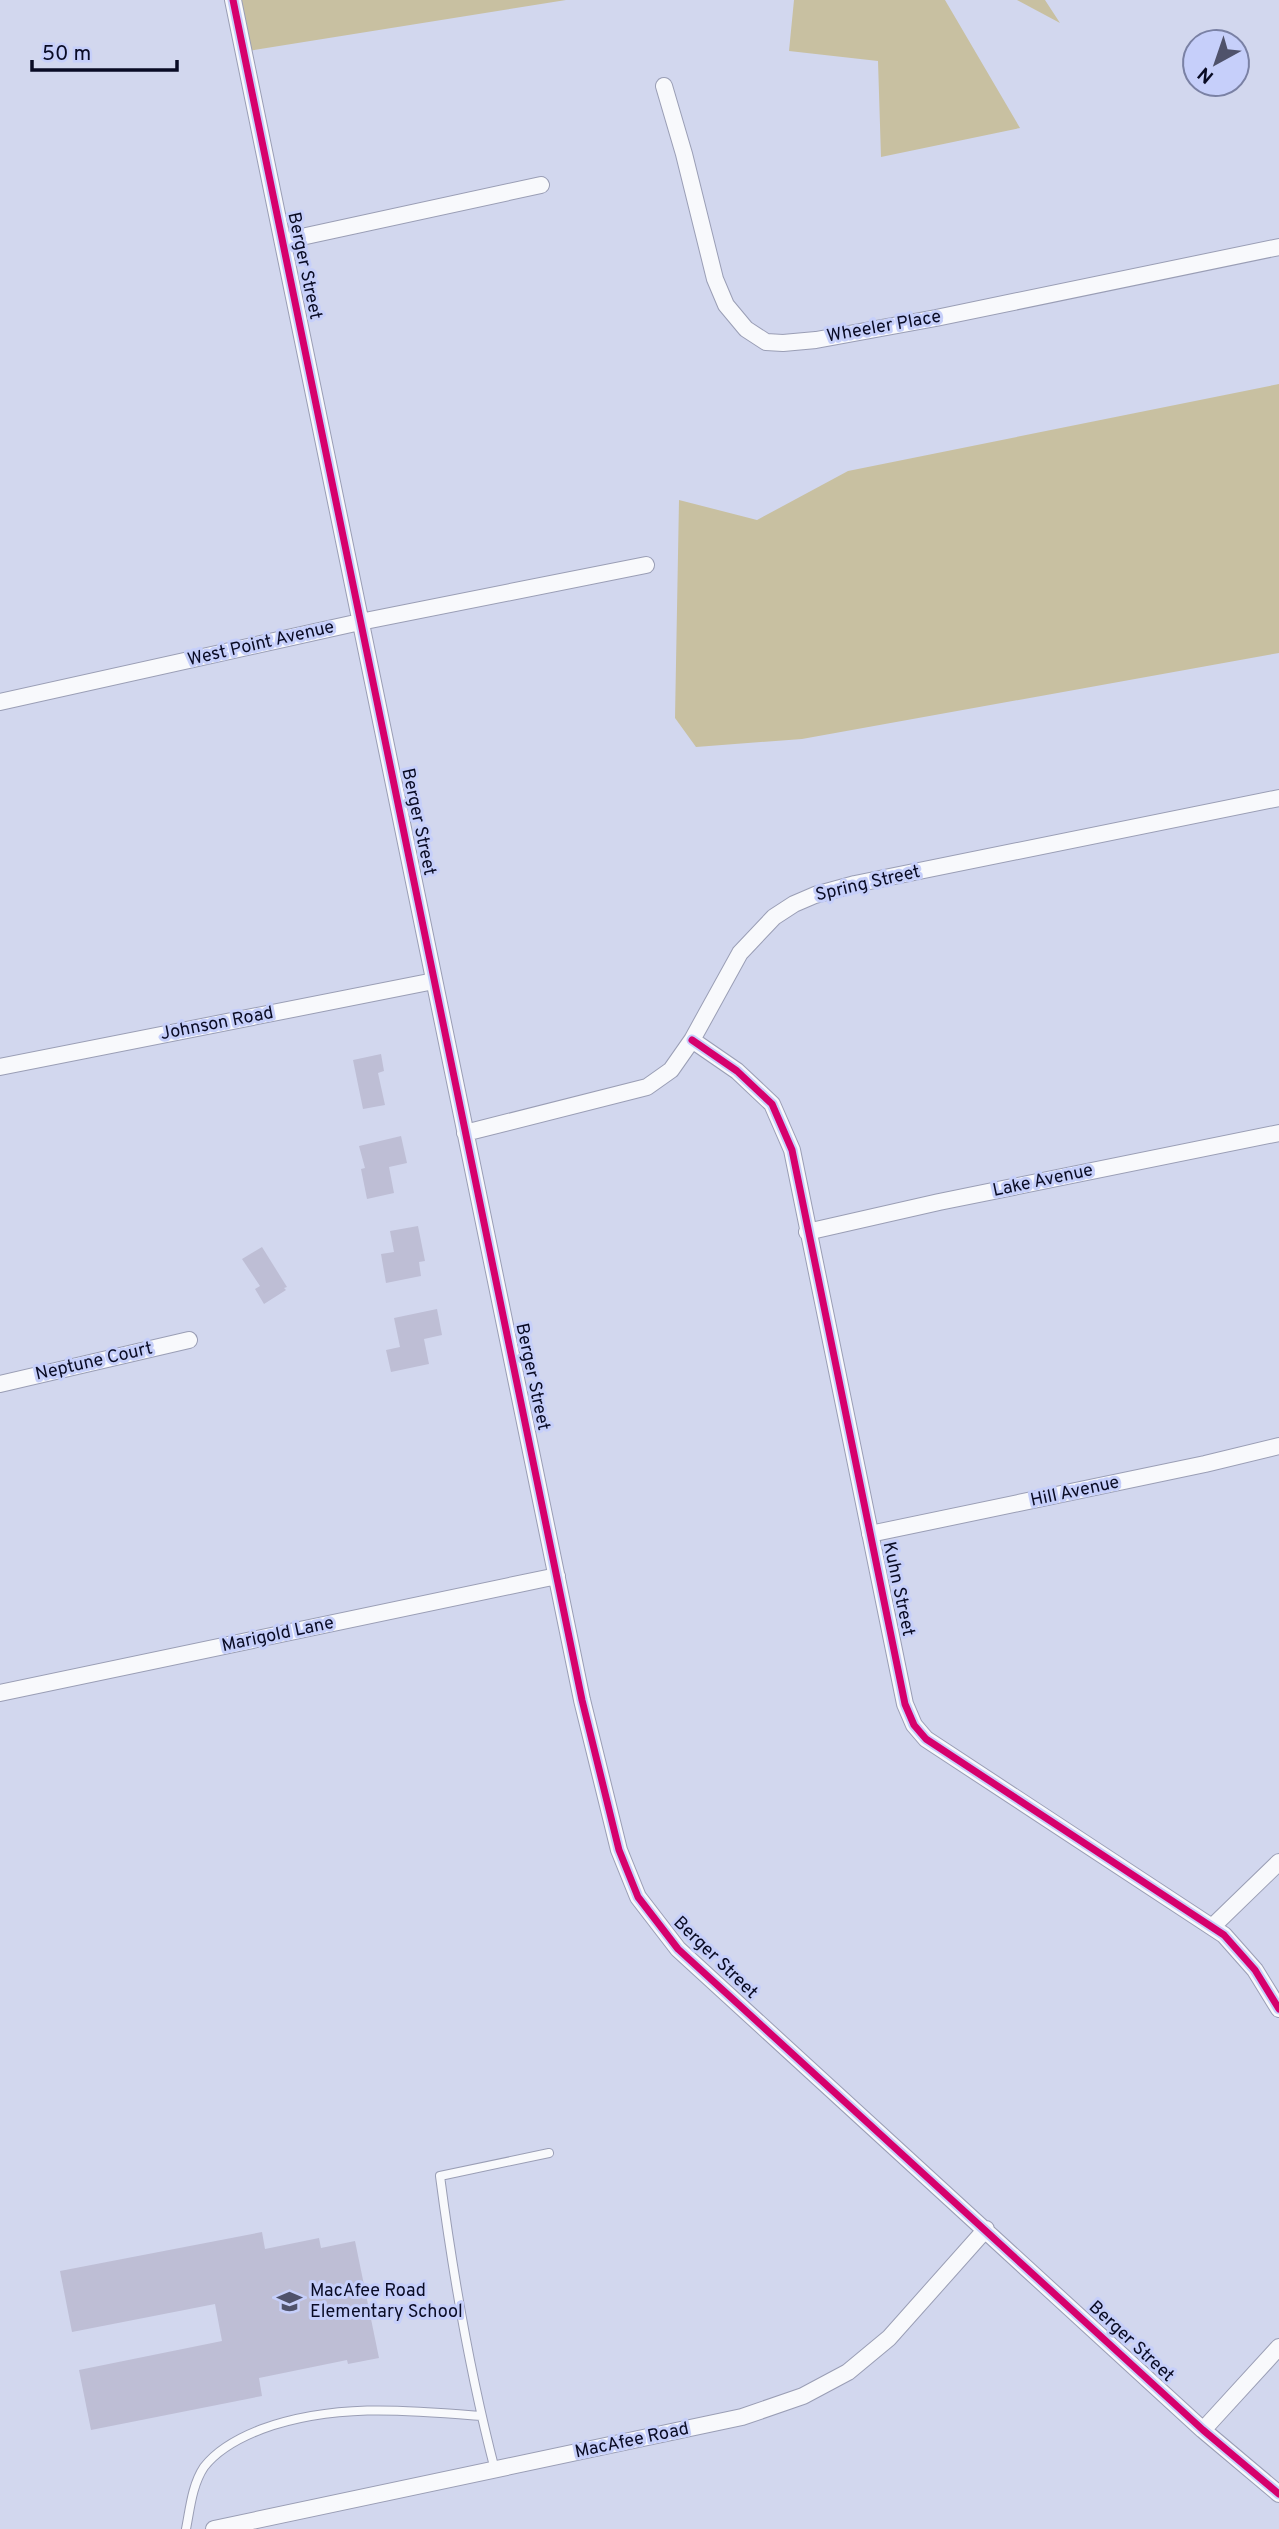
<svg xmlns="http://www.w3.org/2000/svg" width="1279" height="2529" font-family="Overpass,sans-serif">
<rect width="100%" height="100%" fill="#d2d7ee"/>
<path fill="#c8c0a1" d="M 230,0 L 566,0 L 242,52 Z
M 794,0 L 945,0 L 1020,128 L 881,157 L 878,61 L 789,51 Z
M 1017,0 L 1045,0 L 1060,23 Z
M 1279,384 L 1279,653 L 802,739 L 696,747 L 675,718 L 679,500 L 757,520 L 848,471 Z"/>
<path fill="#bebed5" d="M 381,1054 L 384,1071 L 378,1073 L 385,1105 L 363,1109 L 353,1060 Z
M 401,1136 L 407,1163 L 389,1167 L 394,1193 L 367,1199 L 361,1169 L 365,1168 L 359,1146 Z
M 418,1226 L 425,1261 L 419,1262 L 421,1276 L 386,1283 L 381,1254 L 394,1252 L 390,1231 Z
M 262,1247 L 287,1287 L 284,1288 L 286,1290 L 264,1304 L 255,1289 L 260,1286 L 242,1259 Z
M 437,1309 L 442,1335 L 424,1339 L 429,1364 L 391,1372 L 386,1350 L 400,1347 L 394,1318 Z
M 262,2232 L 265,2249 L 319,2238 L 321,2248 L 355,2241 L 379,2358 L 348,2364 L 347,2360 L 259,2378 L 262,2396 L 91,2430 L 79,2370 L 222,2341 L 215,2304 L 72,2332 L 60,2271 Z"/>
<g fill="none" stroke-linecap="round" stroke-linejoin="round">
<defs>
<path id="lane" d="M 495,2470 C 470,2374 453,2275 440,2176 L 549,2153
M 186,2529 C 190,2509 192,2485 204,2467 C 218,2449 241,2437 262,2429 C 334,2403 407,2410 481,2416"/>
<path id="street" d="M 233,0 L 582,1700 L 619,1850 L 638,1897 L 678,1949 L 1203,2430 L 1279,2494
M 664,86 L 684,154 L 715,279 L 726,305 L 746,329 L 766,342 L 783,343 L 816,340 L 936,318 L 1279,247
M 283,241 L 541,185
M 0,702 L 360,622 L 646,565
M 692,1040 L 737,1071 L 772,1104 L 792,1150 L 905,1704 L 914,1725 L 926,1739 L 1224,1935 L 1255,1970 L 1279,2009
M 0,1067 L 434,981
M 465,1133 L 647,1087 L 671,1070 L 692,1040 L 740,953 L 774,917 L 794,904 L 815,895 L 855,884 L 1279,798
M 807,1232 L 939,1202 L 1279,1133
M 0,1384 L 189,1340
M 870,1534 L 1205,1464 L 1279,1446
M 0,1693 L 557,1576
M 1212,1927 L 1279,1862
M 1203,2430 L 1279,2347
M 214,2529 L 742,2417 L 803,2396 L 848,2372 L 889,2338 L 986,2229"/>
</defs>
<use href="#lane" stroke="#9a9eb5" stroke-width="10"/>
<use href="#street" stroke="#9a9eb5" stroke-width="18"/>
<use href="#lane" stroke="#f8f9fc" stroke-width="8"/>
<use href="#street" stroke="#f8f9fc" stroke-width="16"/>
<defs>
<path id="cycleway" d="M 233,0 L 582,1700 L 619,1850 L 638,1897 L 678,1949 L 1203,2430 L 1279,2494
M 692,1040 L 737,1071 L 772,1104 L 792,1150 L 905,1704 L 914,1725 L 926,1739 L 1224,1935 L 1255,1970 L 1279,2009"/>
</defs>
<use href="#cycleway" stroke="#c6cffa" stroke-width="11"/>
<use href="#cycleway" stroke="#d6006c" stroke-width="7"/>
</g>
<defs>
<symbol id="school-bare" viewBox="-9 -9 18 18"><path d="M0-5L7-2L0 1L-7-2ZM-4 1L0 2.5L4 1V4Q0 6-4 4Z" fill="#4f526b" stroke="#c6cffa" stroke-width="2.5" paint-order="stroke"/></symbol>
</defs>
<g fill-rule="evenodd">
<use href="#school-bare" x="272" y="2284" width="35" height="35"/>
</g>
<g text-anchor="middle" dominant-baseline="central" stroke-width="6" stroke-linejoin="round" paint-order="stroke">
<g font-size="18" fill="#090b24" stroke="#c6cffa">
<text transform="translate(304 266) rotate(78)">Berger Street</text>
<text transform="translate(884 327) rotate(-10)">Wheeler Place</text>
<text transform="translate(261 644) rotate(-13)">West Point Avenue</text>
<text transform="translate(418 822) rotate(78)">Berger Street</text>
<text transform="translate(868 884) rotate(-13)">Spring Street</text>
<text transform="translate(217 1024) rotate(-11)">Johnson Road</text>
<text transform="translate(1043 1181) rotate(-12)">Lake Avenue</text>
<text transform="translate(94 1362) rotate(-13)">Neptune Court</text>
<text transform="translate(532 1377) rotate(78)">Berger Street</text>
<text transform="translate(1075 1492) rotate(-12)">Hill Avenue</text>
<text transform="translate(898 1589) rotate(78)">Kuhn Street</text>
<text transform="translate(278 1635) rotate(-12)">Marigold Lane</text>
<text transform="translate(715 1958) rotate(44)">Berger Street</text>
<text transform="translate(1131 2342) rotate(43)">Berger Street</text>
<text transform="translate(632 2441) rotate(-12)">MacAfee Road</text>
</g>
<g font-size="18" fill="#090b24" stroke="#c6cffa" text-anchor="start">
<text x="310" y="2291">MacAfee Road<tspan x="310" dy="21">Elementary School</tspan></text>
</g>
</g>
<g transform="translate(1216 63) rotate(220)"><circle r="33" fill="#c6cffa" stroke="#7a81a4" stroke-width="2"/>
<path d="M0-5L12 26L0 18L-12 26Z" fill="#4f526b"/>
<text y="-10" font-size="19" font-weight="bold" text-anchor="middle" fill="#090b24">N</text>
</g>
<path d="M32 60v10h145v-10" fill="none" stroke="#090b24" stroke-width="3.5"/>
<text x="42" y="60" font-size="21" fill="#090b24" stroke="#c6cffa" stroke-width="5" paint-order="stroke">50 m</text>
</svg>
